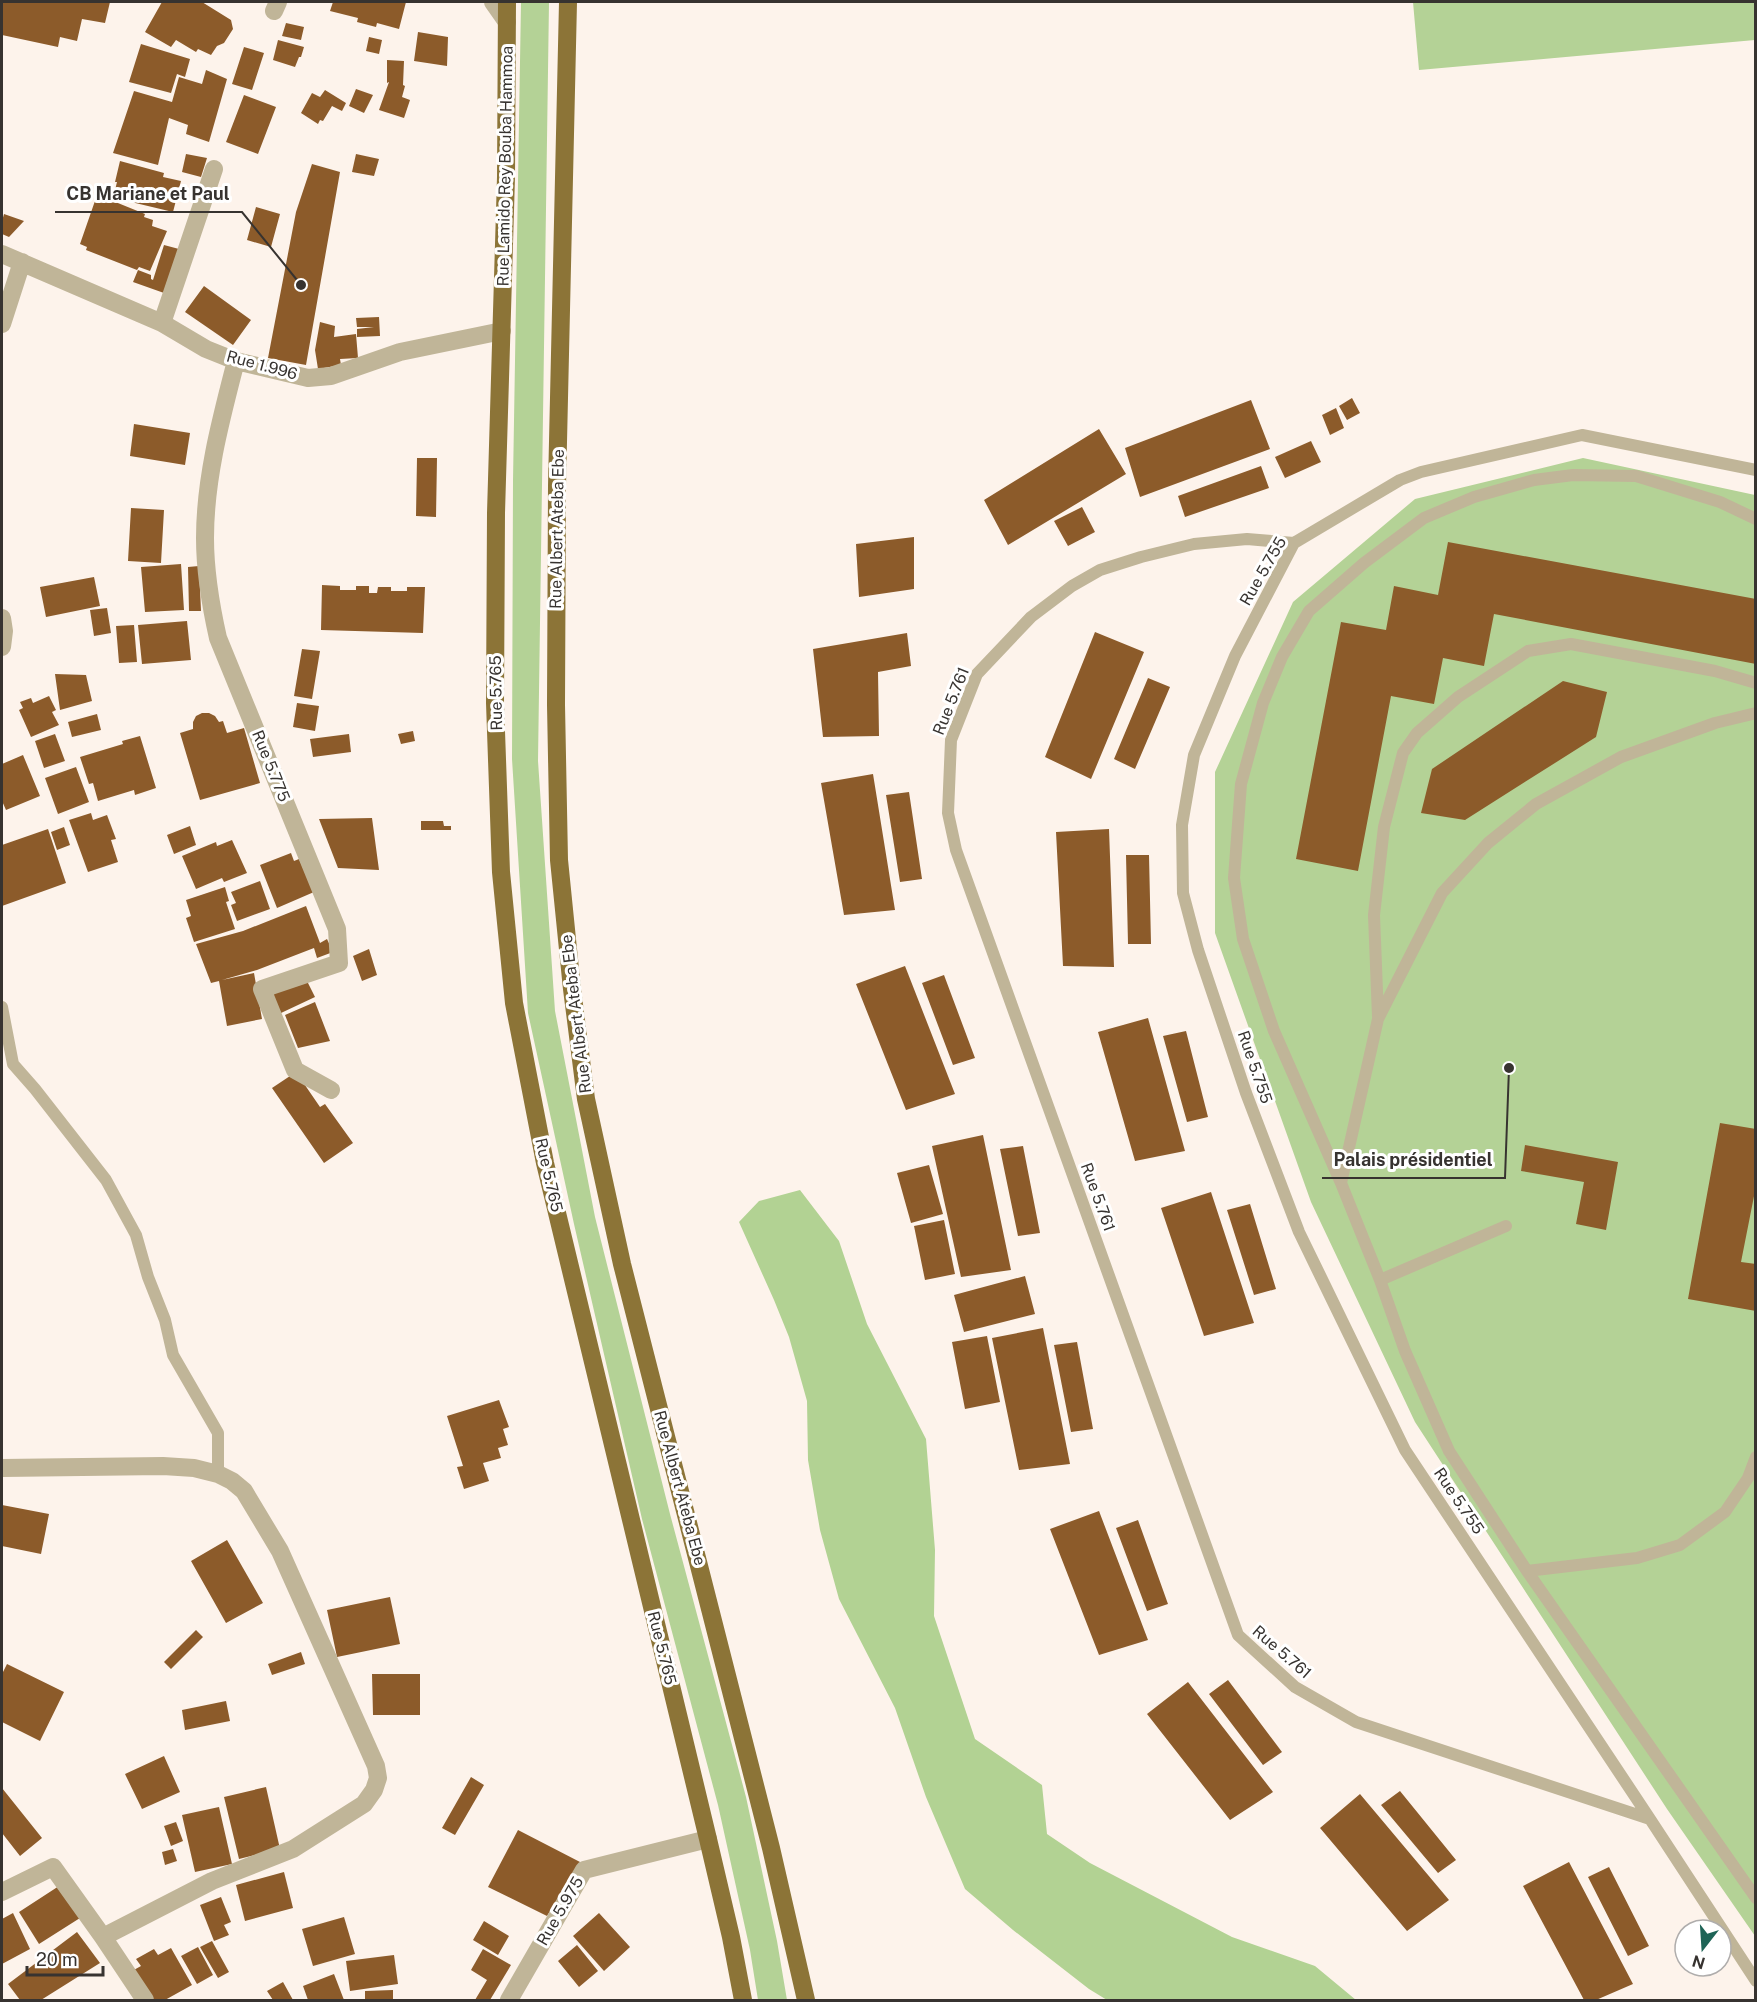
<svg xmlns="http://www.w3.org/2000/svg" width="1757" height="2002" font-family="'Public Sans',sans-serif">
<rect width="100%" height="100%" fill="#fdf3eb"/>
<path fill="#b4d296" d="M 521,2 L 549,2 L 538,761 L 555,1011 L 595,1217 L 670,1514 L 746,1797 L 777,1941 L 787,2000 L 758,2000 L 750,1950 L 718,1805 L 642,1519 L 574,1224 L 528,1013 L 512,759 L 513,481 Z
M 1413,2 L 1755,2 L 1755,40 L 1419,70 Z
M 1583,458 L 1755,495 L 1755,1936 L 1667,1809 L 1415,1422 L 1311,1202 L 1215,933 L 1215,772 L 1293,602 L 1415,499 Z"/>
<path fill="#b2d293" d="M 800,1190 L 839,1241 L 867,1324 L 926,1439 L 935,1550 L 934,1616 L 975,1739 L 1042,1785 L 1047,1834 L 1090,1863 L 1232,1937 L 1315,1966 L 1356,2000 L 1107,2000 L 1089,1989 L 1013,1930 L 965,1889 L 926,1797 L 895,1708 L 839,1599 L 820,1530 L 808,1460 L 807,1401 L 789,1337 L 774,1300 L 739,1222 L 759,1201 Z"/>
<path fill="#8c5b2a" d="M 2,2 L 110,2 L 105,23 L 82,19 L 77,41 L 60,37 L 58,47 L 2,35 Z
M 162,2 L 202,2 L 231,20 L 233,29 L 224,43 L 217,46 L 211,55 L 198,49 L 196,52 L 176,40 L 171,47 L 145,32 Z
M 333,2 L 406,2 L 399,29 L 377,23 L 376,27 L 357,22 L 358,18 L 330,11 Z
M 286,23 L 304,27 L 301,40 L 282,36 Z
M 418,32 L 448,37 L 447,66 L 414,61 Z
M 369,37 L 382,40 L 379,54 L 366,51 Z
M 278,40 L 304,47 L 301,57 L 299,57 L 295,67 L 273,60 Z
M 141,44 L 190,59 L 185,77 L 177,74 L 171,93 L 129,82 Z
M 244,47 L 264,53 L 252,90 L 232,84 Z
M 387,60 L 404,61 L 403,85 L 405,86 L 402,97 L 410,100 L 404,118 L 379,110 L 389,82 L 387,83 Z
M 206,70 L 227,79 L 209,142 L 186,134 L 188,125 L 169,118 L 158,165 L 113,153 L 134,91 L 172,102 L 179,77 L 202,84 Z
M 356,89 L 373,95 L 364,113 L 349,106 Z
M 325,90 L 346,103 L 342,111 L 332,106 L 323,121 L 320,120 L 318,124 L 301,113 L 312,93 L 320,97 Z
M 244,95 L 276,107 L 258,154 L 226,142 Z
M 186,154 L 207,158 L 201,177 L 182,172 Z
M 356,154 L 379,159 L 374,176 L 352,172 Z
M 120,161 L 164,173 L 163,177 L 181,181 L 173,212 L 127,201 L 128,197 L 114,194 L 117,182 L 115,182 Z
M 312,164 L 340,172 L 306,365 L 268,358 L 296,212 Z
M 96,198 L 107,202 L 108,199 L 145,214 L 144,217 L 153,220 L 152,226 L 167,231 L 150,271 L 139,267 L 137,270 L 86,250 L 87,247 L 80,244 Z
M 256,207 L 280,214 L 271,247 L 247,240 Z
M 4,214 L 24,221 L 9,237 L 2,234 L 2,221 Z
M 164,245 L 179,249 L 164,293 L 133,282 L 138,270 L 151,275 L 151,279 L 153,280 Z
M 204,286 L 251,320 L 233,345 L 185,312 Z
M 379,317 L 380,336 L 357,337 L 357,329 L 374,327 L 357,327 L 356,318 Z
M 320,322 L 335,326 L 334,337 L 356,334 L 358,358 L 340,359 L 341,365 L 318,369 L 315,350 Z
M 1352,398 L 1360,413 L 1347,420 L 1339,406 Z
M 1251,400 L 1270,449 L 1140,497 L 1125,448 Z
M 1336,408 L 1344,428 L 1330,435 L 1322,415 Z
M 134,424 L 190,433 L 185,465 L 130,456 Z
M 1099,429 L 1126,474 L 1008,545 L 984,500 Z
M 1311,441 L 1321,462 L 1285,478 L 1275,457 Z
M 417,458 L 437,458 L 436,517 L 416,516 Z
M 1261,466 L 1269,488 L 1185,517 L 1178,496 Z
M 1082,507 L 1095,532 L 1068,546 L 1054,521 Z
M 131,508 L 164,510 L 161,563 L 128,561 Z
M 914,537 L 914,589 L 859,597 L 856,544 Z
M 1448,542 L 1756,599 L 1756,664 L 1494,614 L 1484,666 L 1443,658 L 1434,704 L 1391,696 L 1358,871 L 1296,859 L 1341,622 L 1386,630 L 1394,586 L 1438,595 Z
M 181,564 L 184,610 L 145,612 L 141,567 Z
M 199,566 L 201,611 L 189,611 L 188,567 Z
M 94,577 L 100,606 L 46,617 L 40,587 Z
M 322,585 L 340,586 L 340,590 L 356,590 L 356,586 L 369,586 L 369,593 L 377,593 L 378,587 L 391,587 L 391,591 L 407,591 L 407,587 L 425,587 L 423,633 L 321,630 Z
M 107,608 L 111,633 L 94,636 L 90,610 Z
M 187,621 L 191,660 L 142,664 L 138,625 Z
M 134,625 L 137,662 L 119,663 L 116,626 Z
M 1095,632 L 1144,652 L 1091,779 L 1045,757 Z
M 907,633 L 911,666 L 878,672 L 879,736 L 823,737 L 813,649 Z
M 302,649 L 320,651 L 312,699 L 294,696 Z
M 55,674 L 86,675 L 92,701 L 60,710 Z
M 1148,678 L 1170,687 L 1135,769 L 1114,759 Z
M 1563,681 L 1607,692 L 1596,737 L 1465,820 L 1421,813 L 1432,769 Z
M 49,696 L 56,710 L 52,712 L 59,725 L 31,737 L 19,710 L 23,708 L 20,702 L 31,698 L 33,703 Z
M 297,703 L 319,706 L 315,731 L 293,727 Z
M 202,713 L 209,713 L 215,716 L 219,722 L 223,721 L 227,733 L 244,728 L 260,783 L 200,800 L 180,733 L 193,729 L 193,722 L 196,716 Z
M 97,714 L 101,730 L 72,737 L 68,722 Z
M 413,731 L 415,741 L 401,744 L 398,734 Z
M 55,734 L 65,761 L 44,768 L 35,741 Z
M 349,734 L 351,752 L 313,757 L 310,739 Z
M 140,736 L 156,788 L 135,795 L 134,790 L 98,801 L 93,783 L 89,784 L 80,757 L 123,744 L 122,741 Z
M 23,755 L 40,796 L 6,810 L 2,801 L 2,764 Z
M 76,767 L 89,802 L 58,814 L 45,778 Z
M 873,774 L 895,910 L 844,915 L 821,783 Z
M 909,792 L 922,879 L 900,882 L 886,795 Z
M 91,813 L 93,820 L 107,815 L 116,839 L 111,840 L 118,862 L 88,872 L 69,820 Z
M 372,818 L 379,870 L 338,868 L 319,819 Z
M 421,821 L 443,821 L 444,826 L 451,826 L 451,830 L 421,830 Z
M 190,826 L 196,845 L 174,854 L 167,835 Z
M 64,827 L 70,845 L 57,850 L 51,832 Z
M 48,829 L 66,883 L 2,906 L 2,845 Z
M 1109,829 L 1114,967 L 1063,966 L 1056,832 Z
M 232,840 L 247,873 L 224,882 L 222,878 L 196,889 L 182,856 L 216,842 L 217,846 Z
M 291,853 L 294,861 L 299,859 L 314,892 L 277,908 L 260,865 Z
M 1126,855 L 1149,855 L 1151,944 L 1128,944 Z
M 260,881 L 270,909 L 237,921 L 231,905 L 236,903 L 231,892 Z
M 225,887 L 229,901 L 226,902 L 235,929 L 194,942 L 186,918 L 191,916 L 186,900 Z
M 306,906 L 320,943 L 327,939 L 333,952 L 317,958 L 314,948 L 257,970 L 222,980 L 254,973 L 262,1019 L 227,1026 L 219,981 L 211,983 L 196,944 L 243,931 Z
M 369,949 L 377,975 L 362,981 L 353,956 Z
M 905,966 L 955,1094 L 906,1110 L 856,984 Z
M 944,975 L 975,1058 L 953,1065 L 922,983 Z
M 305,977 L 315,997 L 281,1013 L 271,993 Z
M 315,1002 L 330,1041 L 298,1048 L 285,1015 Z
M 1148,1018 L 1185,1151 L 1135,1161 L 1098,1032 Z
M 1186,1031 L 1208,1117 L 1187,1122 L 1163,1036 Z
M 296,1072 L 320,1107 L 325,1104 L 353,1143 L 324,1163 L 272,1088 Z
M 1720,1123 L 1756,1129 L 1756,1186 L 1741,1262 L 1756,1264 L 1756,1311 L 1688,1299 Z
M 983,1135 L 1011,1270 L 961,1277 L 932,1146 Z
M 1525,1145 L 1618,1162 L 1606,1230 L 1576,1224 L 1584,1182 L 1521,1171 Z
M 1023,1146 L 1040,1233 L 1018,1236 L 1000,1149 Z
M 929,1165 L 943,1214 L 911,1223 L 897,1173 Z
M 1211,1192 L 1254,1323 L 1204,1336 L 1161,1208 Z
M 1250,1204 L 1276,1289 L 1254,1295 L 1227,1210 Z
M 944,1220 L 955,1274 L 925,1280 L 914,1226 Z
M 1025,1276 L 1035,1314 L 964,1332 L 954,1295 Z
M 1043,1328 L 1070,1464 L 1019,1470 L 992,1338 Z
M 987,1336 L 1000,1402 L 965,1409 L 952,1342 Z
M 1077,1342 L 1093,1429 L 1071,1432 L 1054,1345 Z
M 499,1400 L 509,1427 L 503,1429 L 508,1445 L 498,1448 L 501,1458 L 483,1463 L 489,1481 L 464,1489 L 457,1467 L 463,1466 L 447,1416 Z
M 2,1505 L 49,1514 L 41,1554 L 2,1546 Z
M 1099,1511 L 1148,1640 L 1099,1655 L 1050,1529 Z
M 1138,1520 L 1168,1604 L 1147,1611 L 1116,1528 Z
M 227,1540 L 263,1603 L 226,1623 L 191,1561 Z
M 390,1597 L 400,1644 L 337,1657 L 327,1610 Z
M 196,1630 L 203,1637 L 171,1669 L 164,1662 Z
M 301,1652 L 305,1664 L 272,1675 L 268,1664 Z
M 7,1664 L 64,1692 L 40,1741 L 2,1722 L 2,1674 Z
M 372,1674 L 420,1674 L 420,1715 L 373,1715 Z
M 1228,1680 L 1282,1752 L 1263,1765 L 1209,1694 Z
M 1188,1682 L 1273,1792 L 1230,1820 L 1147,1714 Z
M 226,1701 L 230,1721 L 185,1730 L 182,1710 Z
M 164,1756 L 180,1792 L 142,1809 L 125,1774 Z
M 471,1777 L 484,1785 L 455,1835 L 442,1828 Z
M 266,1787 L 280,1849 L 239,1859 L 224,1797 Z
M 2,1788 L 42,1838 L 20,1856 L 2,1833 Z
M 1400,1791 L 1456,1860 L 1438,1873 L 1381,1805 Z
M 1360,1794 L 1449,1900 L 1407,1931 L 1320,1828 Z
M 219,1807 L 232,1864 L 195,1872 L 182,1815 Z
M 176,1822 L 183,1841 L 171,1846 L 164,1826 Z
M 518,1830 L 580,1862 L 547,1916 L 488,1887 Z
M 173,1849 L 177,1861 L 165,1865 L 162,1852 Z
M 1569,1862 L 1633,1984 L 1596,2000 L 1584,2000 L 1523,1886 Z
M 1609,1867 L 1649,1946 L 1628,1956 L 1588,1877 Z
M 284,1872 L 293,1908 L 245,1921 L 236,1885 Z
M 59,1886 L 80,1918 L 39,1944 L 19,1912 Z
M 221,1897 L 231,1922 L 224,1925 L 229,1935 L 214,1941 L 200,1905 Z
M 13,1913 L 30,1949 L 2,1964 L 2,1919 Z
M 599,1913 L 630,1947 L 604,1971 L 573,1936 Z
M 344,1917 L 355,1954 L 313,1966 L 302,1929 Z
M 484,1921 L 509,1936 L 498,1955 L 473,1940 Z
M 77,1932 L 100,1963 L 41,2000 L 20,2000 L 8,1984 Z
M 212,1941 L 229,1972 L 218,1978 L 200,1947 Z
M 577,1945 L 598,1971 L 579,1987 L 558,1961 Z
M 198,1947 L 213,1975 L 197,1984 L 181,1956 Z
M 171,1948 L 192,1985 L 165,2000 L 150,2000 L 132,1971 L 141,1966 L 136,1959 L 154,1949 L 158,1955 Z
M 483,1949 L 511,1965 L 490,2000 L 475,2000 L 487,1980 L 471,1970 Z
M 394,1955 L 398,1984 L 350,1991 L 346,1961 Z
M 334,1974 L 344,2000 L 308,2000 L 303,1986 Z
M 283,1982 L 293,2000 L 273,2000 L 267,1991 Z
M 393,1990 L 393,2000 L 365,2000 L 365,1991 Z"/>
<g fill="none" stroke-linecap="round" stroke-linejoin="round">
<path stroke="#c0b598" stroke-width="12" d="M 1756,470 L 1582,435 L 1421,472 L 1400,480 L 1294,543 L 1235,656 L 1194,755 L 1182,825 L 1183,893 L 1198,950 L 1246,1093 L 1299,1232 L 1405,1450 L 1650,1819 L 1756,1981
M 1294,543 L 1247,539 L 1194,544 L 1141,557 L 1100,570 L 1072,586 L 1031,617 L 977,674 L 951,740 L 948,813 L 956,850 L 1238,1635 L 1295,1687 L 1356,1722 L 1650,1819
M 1756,713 L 1715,723 L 1621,757 L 1536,804 L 1488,843 L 1442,893 L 1378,1019 L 1341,1183 L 1380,1280 L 1405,1351 L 1449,1451 L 1527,1571 L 1756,1898
M 2,1007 L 13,1064 L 35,1089 L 106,1180 L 136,1235 L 148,1277 L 165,1320 L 173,1355 L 218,1433 L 218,1474
M 1378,1017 L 1374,915 L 1384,827 L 1403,753 L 1417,733 L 1458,697 L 1528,651 L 1571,644 L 1715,671 L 1756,683
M 1341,1183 L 1274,1031 L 1243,939 L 1234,878 L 1241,784 L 1263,703 L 1282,657 L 1309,611 L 1364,563 L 1424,518 L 1474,497 L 1534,480 L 1573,475 L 1636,476 L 1720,502 L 1756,519
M 1380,1280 L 1506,1226
M 1527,1571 L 1637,1558 L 1680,1545 L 1725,1512 L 1748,1478 L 1756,1457"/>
<path stroke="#c0b598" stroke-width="18" d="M 493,2 L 507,22
M 274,11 L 278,2
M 2,254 L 162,323 L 206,349 L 236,361 L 308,378 L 331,376 L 400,352 L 502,331
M 162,323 L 214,169
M 2,324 L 22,262
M 236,361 C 221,419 205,478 205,538 C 205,570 211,607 218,638 L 337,929 L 339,963 L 262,989 L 295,1070 L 331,1090
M 2,618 L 4,631 L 2,647
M 2,1468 L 163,1466 L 194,1468 L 218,1474 L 232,1481 L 244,1491 L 280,1551 L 376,1766 L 378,1778 L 374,1790 L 364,1804 L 293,1849 L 212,1881 L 103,1937
M 2,1892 L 53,1867 L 103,1937 L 145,2000
M 509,2000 L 584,1870 L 708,1839"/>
<path stroke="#8c7437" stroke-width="18" d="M 507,2 L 506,177 L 496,513 L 495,703 L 501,872 L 514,1003 L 545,1163 L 708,1839 L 731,1937 L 743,2000
M 568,2 L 557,486 L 556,705 L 559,860 L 572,989 L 586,1099 L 622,1264 L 771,1848 L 806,2000"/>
</g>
<g text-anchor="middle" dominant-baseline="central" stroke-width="6" stroke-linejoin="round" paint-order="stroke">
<g font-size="16" fill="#373330" stroke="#fff">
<text transform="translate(505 166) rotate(-89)">Rue Lamido Rey Bouba Hammoa</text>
<text transform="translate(262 365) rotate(15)">Rue 1.996</text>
<text transform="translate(557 529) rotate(-89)">Rue Albert Ateba Ebe</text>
<text transform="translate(1263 571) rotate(-60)">Rue 5.755</text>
<text transform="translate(496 693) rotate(-91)">Rue 5.765</text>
<text transform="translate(951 701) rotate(-68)">Rue 5.761</text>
<text transform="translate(271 766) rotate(68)">Rue 5.775</text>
<text transform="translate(576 1014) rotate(-97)">Rue Albert Ateba Ebe</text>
<text transform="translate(1255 1067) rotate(71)">Rue 5.755</text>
<text transform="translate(549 1175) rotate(77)">Rue 5.765</text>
<text transform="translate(1098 1197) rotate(70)">Rue 5.761</text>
<text transform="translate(680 1488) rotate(75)">Rue Albert Ateba Ebe</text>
<text transform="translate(1459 1501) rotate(56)">Rue 5.755</text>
<text transform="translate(662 1648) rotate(76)">Rue 5.765</text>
<text transform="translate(1282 1652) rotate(41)">Rue 5.761</text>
<text transform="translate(560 1911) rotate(-60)">Rue 5.975</text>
</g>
</g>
<path fill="none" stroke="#373330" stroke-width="2" d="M301 285L242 212H55M1509 1068L1505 1178H1322"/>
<g fill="#373330" stroke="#fff" stroke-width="2">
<circle cx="301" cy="285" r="6"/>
<circle cx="1509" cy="1068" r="6"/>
</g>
<g font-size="18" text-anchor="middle" font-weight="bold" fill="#373330" stroke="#fff" stroke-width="6" stroke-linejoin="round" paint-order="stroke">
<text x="148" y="200">CB Mariane et Paul</text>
<text x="1413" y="1166">Palais présidentiel</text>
</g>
<rect width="1757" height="2002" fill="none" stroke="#373330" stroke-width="6"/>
<g transform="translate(1703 1948) rotate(197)"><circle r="28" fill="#ffffff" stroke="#afadac" stroke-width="1.5"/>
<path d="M0-4.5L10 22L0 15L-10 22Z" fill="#1e6457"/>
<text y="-9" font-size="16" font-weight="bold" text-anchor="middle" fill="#373330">N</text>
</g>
<path d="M27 1966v9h76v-9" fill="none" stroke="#373330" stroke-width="3"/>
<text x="36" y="1966" font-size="18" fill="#373330" stroke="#ffffff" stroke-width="4.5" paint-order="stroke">20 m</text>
</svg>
